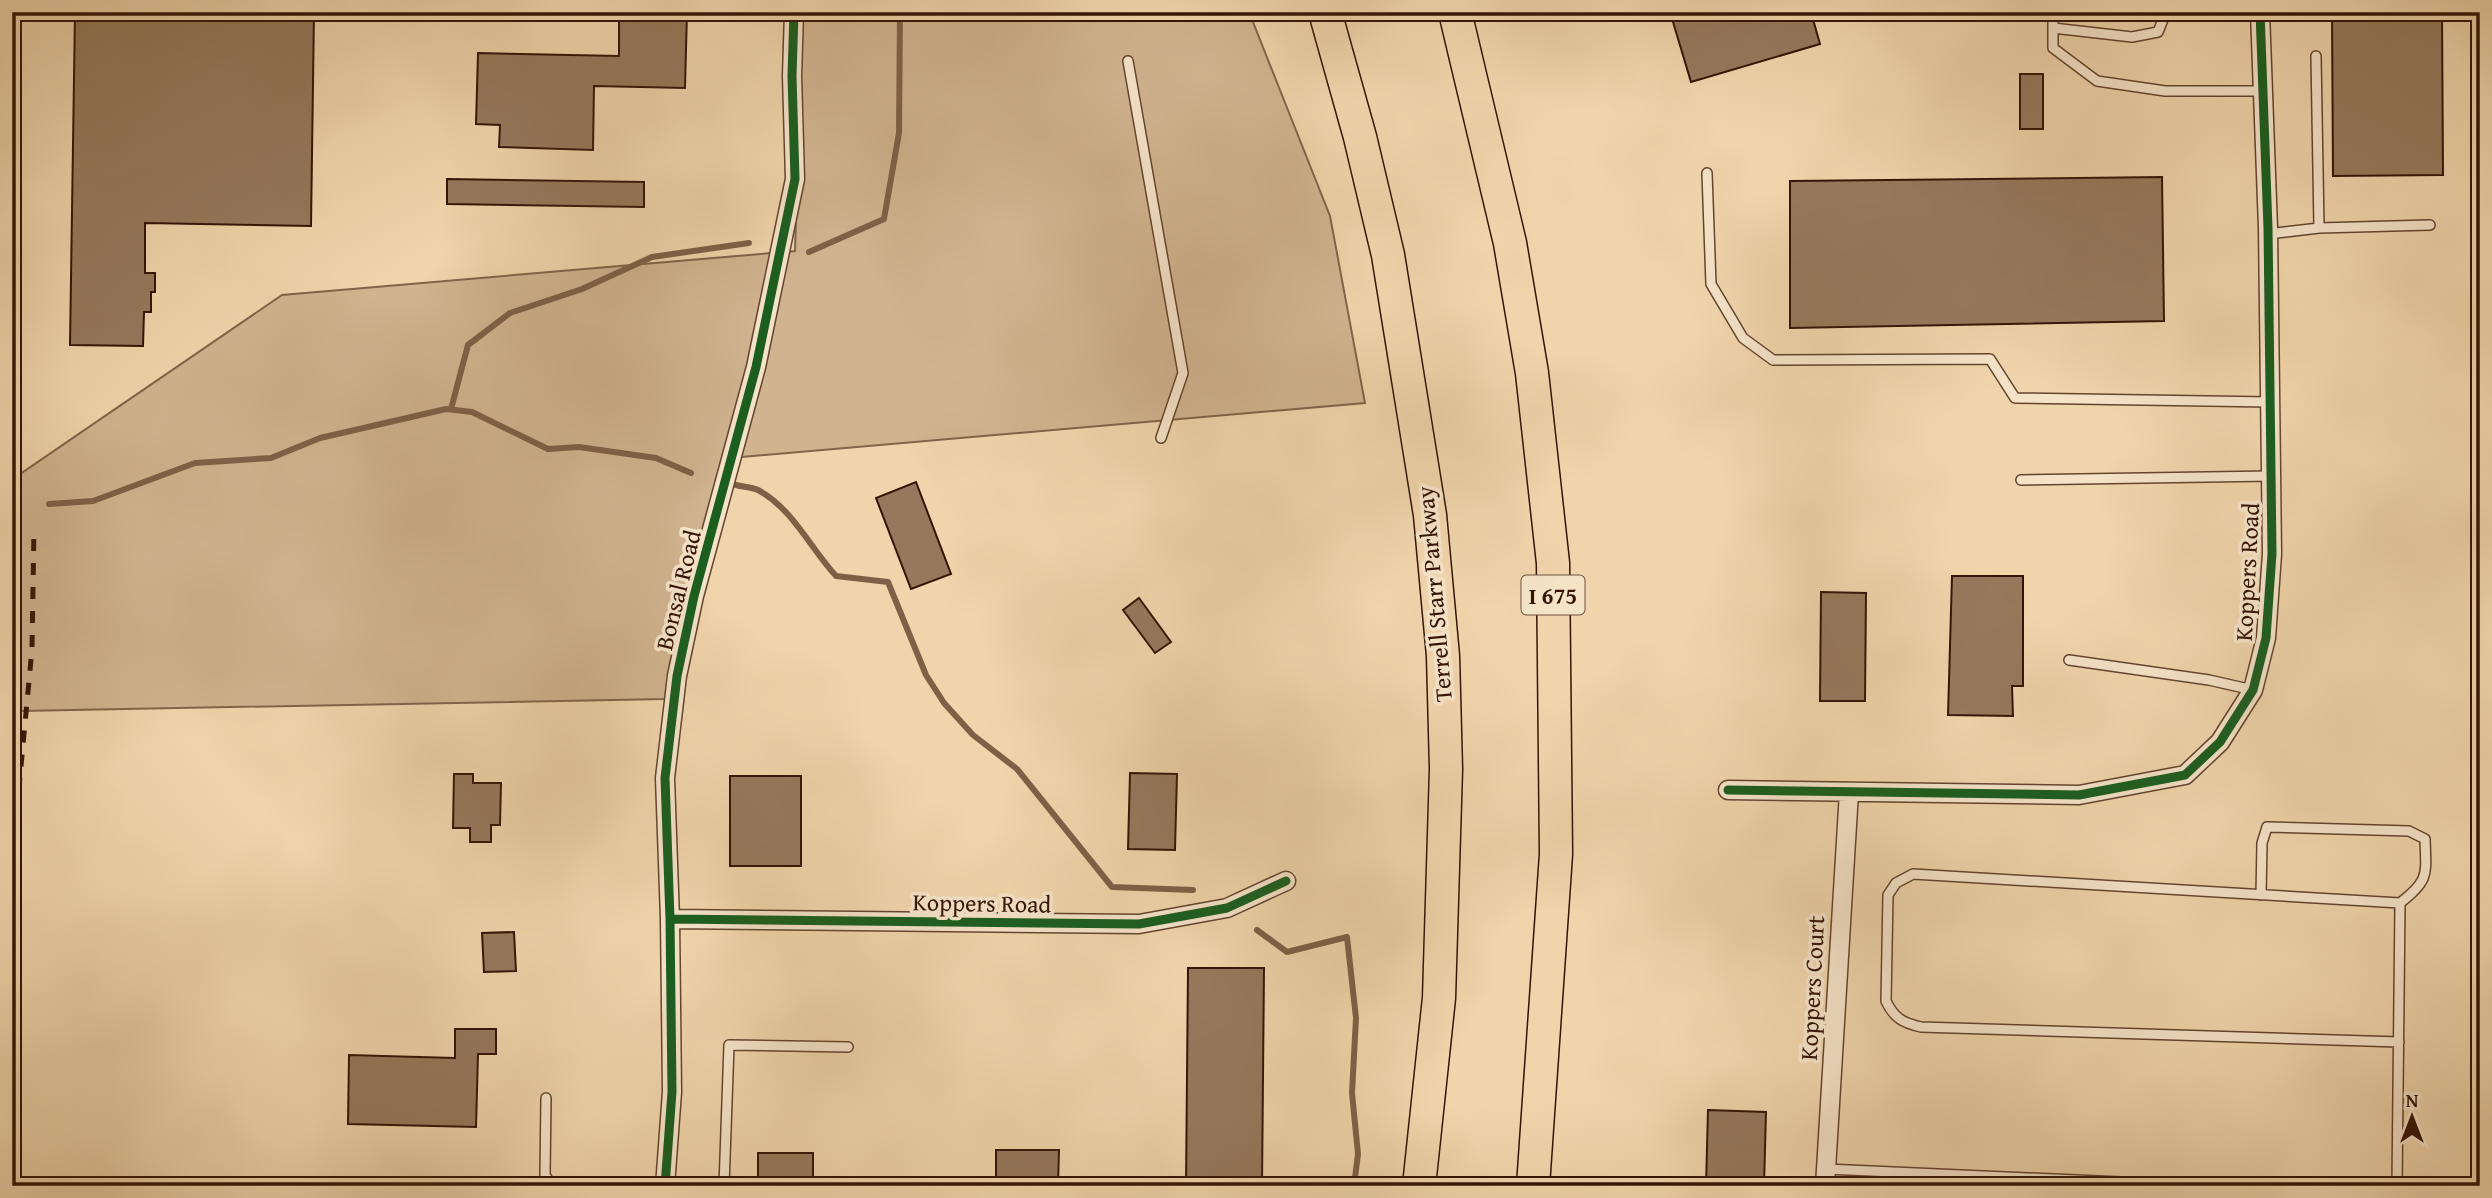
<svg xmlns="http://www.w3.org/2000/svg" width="2492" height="1198" font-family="'Gentium Book Plus',serif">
<rect width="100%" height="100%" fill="#f0d4ab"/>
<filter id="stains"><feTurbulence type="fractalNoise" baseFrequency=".00286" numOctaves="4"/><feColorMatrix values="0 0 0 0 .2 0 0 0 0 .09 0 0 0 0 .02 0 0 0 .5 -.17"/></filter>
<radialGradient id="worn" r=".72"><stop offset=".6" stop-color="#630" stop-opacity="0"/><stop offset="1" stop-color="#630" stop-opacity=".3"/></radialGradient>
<path fill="#d0b38f" stroke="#82644a" stroke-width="2" d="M 802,12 L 1249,12 L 1330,216 L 1365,403 L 730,458 L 665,699 L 20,711 L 19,1186 L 12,1186 L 12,318 L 19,405 L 20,474 L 282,295 L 795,251 Z"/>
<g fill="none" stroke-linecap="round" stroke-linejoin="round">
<path stroke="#7f6047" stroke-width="6" d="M 809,252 L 884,219 L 899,133 L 900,12
M 451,409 L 468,345 L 510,313 L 582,289 L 652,257 L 749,243
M 736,485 C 743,487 751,487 758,490 C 793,509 810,548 836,576 L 888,582 L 926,675 L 944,703 L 973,735 L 1017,769 L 1112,887 L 1193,890
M 49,504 L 93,501 L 195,463 L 271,458 L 320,438 L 446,409 L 472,412 L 548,449 L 579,447 L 656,458 L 691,473
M 1257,930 L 1287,952 L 1347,937 L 1356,1018 L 1352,1093 L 1358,1154 L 1354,1186"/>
</g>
<path fill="#96785c" stroke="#351406" stroke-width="2" d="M 75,12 L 314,12 L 311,226 L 145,223 L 145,273 L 155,273 L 155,292 L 151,292 L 151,312 L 144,312 L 143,346 L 70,345 Z
M 619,12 L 687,12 L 685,88 L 594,86 L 593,150 L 499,147 L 500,125 L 476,124 L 478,53 L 619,56 Z
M 1670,12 L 1811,12 L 1820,44 L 1691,82 Z
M 2332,12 L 2442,12 L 2443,175 L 2333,176 Z
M 2020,74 L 2043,74 L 2043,129 L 2020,129 Z
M 2162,177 L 2164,321 L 1790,328 L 1790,181 Z
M 447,179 L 644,182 L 644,207 L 447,204 Z
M 916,482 L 951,574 L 911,589 L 876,498 Z
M 1952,576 L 2023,576 L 2023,686 L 2012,686 L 2013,716 L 1948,715 Z
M 1821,592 L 1866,593 L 1865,701 L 1820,701 Z
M 1139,598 L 1171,642 L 1155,653 L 1123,610 Z
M 1130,773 L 1177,774 L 1175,850 L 1128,849 Z
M 454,774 L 473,774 L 473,783 L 501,783 L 500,825 L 491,825 L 491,842 L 470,842 L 470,828 L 453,828 Z
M 730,776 L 801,776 L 801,866 L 730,866 Z
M 514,932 L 516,971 L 484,972 L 482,933 Z
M 1188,968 L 1264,968 L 1262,1186 L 1186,1186 Z
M 455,1029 L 496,1029 L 496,1054 L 478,1054 L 476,1127 L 348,1124 L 349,1055 L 455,1058 Z
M 1708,1110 L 1766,1112 L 1764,1186 L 1706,1186 Z
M 996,1150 L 1059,1150 L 1058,1186 L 996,1186 Z
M 758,1153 L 813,1153 L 813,1186 L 758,1186 Z"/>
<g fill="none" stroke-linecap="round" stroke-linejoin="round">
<defs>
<path id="service" d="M 2053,12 L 2053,48 L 2097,81 L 2165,91 L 2263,91
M 2053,28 L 2132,37 L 2158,32 L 2166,12
M 1128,61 L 1183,373 L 1161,438
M 1707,173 L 1711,284 L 1743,338 L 1773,360 L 1990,359 L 2015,398 L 2270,402
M 2319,228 L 2430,225
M 2268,234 L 2319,228 L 2316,56
M 2021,480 L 2271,476
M 2069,660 L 2209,680 L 2253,690
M 2261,895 L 2262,843 L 2267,827 L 2409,831 L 2425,839 C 2426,874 2430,880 2400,903 L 1913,874 L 1896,883 L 1888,895 L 1886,1001 C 1894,1018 1903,1023 1921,1027 L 2399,1042
M 546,1098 L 545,1175 L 552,1186
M 1826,1169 L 2211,1186
M 724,1186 L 729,1045 L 848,1047
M 2397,1186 L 2400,903"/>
<path id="minor" d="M 1728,790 L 2079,795 L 2185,775 L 2220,742 L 2253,690 L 2266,638 L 2272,554 L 2268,228 L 2260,12
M 670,919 L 1139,924 L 1227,908 L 1286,881
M 665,1186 L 672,1092 L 670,919 L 665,778 L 677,676 L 694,596 L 756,367 L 795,179 L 792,76 L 794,12
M 1825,1186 L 1849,792"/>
<path id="motorway" d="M 1325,12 L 1360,137 L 1388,255 L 1430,515 L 1443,656 L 1446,769 L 1439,998 L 1419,1186
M 1455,12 L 1510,243 L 1532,373 L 1553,563 L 1556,854 L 1533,1186"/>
</defs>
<use href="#service" stroke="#64442f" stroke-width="12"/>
<use href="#minor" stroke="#64442f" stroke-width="21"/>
<use href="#motorway" stroke="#351406" stroke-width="35"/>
<use href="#service" stroke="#f5e3c8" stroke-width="9"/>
<use href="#minor" stroke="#f5e3c8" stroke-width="18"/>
<use href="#motorway" stroke="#f0d4ab" stroke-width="32"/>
<path stroke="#351406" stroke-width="5" stroke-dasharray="12 12" stroke-linecap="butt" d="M 12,405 L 19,501 L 12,691
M 12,862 L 32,649 L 34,527"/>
<defs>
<path id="cycleway" d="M 1728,790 L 2079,795 L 2185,775 L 2220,742 L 2253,690 L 2266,638 L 2272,554 L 2268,228 L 2260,12
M 670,919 L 1139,924 L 1227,908 L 1286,881
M 665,1186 L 672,1092 L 670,919 L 665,778 L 677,676 L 694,596 L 756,367 L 795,179 L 792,76 L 794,12"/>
</defs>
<use href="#cycleway" stroke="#f5e3c8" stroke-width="13"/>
<use href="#cycleway" stroke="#1b5e20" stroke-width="9"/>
</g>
<g text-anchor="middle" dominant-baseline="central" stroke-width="7" stroke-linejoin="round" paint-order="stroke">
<rect fill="#f5e3c8" stroke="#6f5240" stroke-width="2" x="1521.5" y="575.5" width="63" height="39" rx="5"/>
<g font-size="23" font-weight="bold" fill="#351406">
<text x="1553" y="595">I 675</text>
</g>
<g font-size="24" fill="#351406" stroke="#f5e3c8">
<text transform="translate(2247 572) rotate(-87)">Koppers Road</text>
<text transform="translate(678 590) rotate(-76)">Bonsal Road</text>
<text transform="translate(1434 594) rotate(-95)">Terrell Starr Parkway</text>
<text transform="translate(982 903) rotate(1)">Koppers Road</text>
<text transform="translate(1812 988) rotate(-87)">Koppers Court</text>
</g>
</g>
<rect width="2492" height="1198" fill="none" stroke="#f0d4ab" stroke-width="42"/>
<rect x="14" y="14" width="2464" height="1170" fill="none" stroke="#351406" stroke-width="3.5"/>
<rect x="21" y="21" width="2450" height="1156" fill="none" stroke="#351406" stroke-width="2"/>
<g transform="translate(2412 1117)" stroke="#f5e3c8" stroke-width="5" paint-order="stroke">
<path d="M0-5L12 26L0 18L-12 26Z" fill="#351406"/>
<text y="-10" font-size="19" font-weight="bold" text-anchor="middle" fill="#351406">N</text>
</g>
<rect width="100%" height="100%" filter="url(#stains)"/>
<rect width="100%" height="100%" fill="url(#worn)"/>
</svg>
